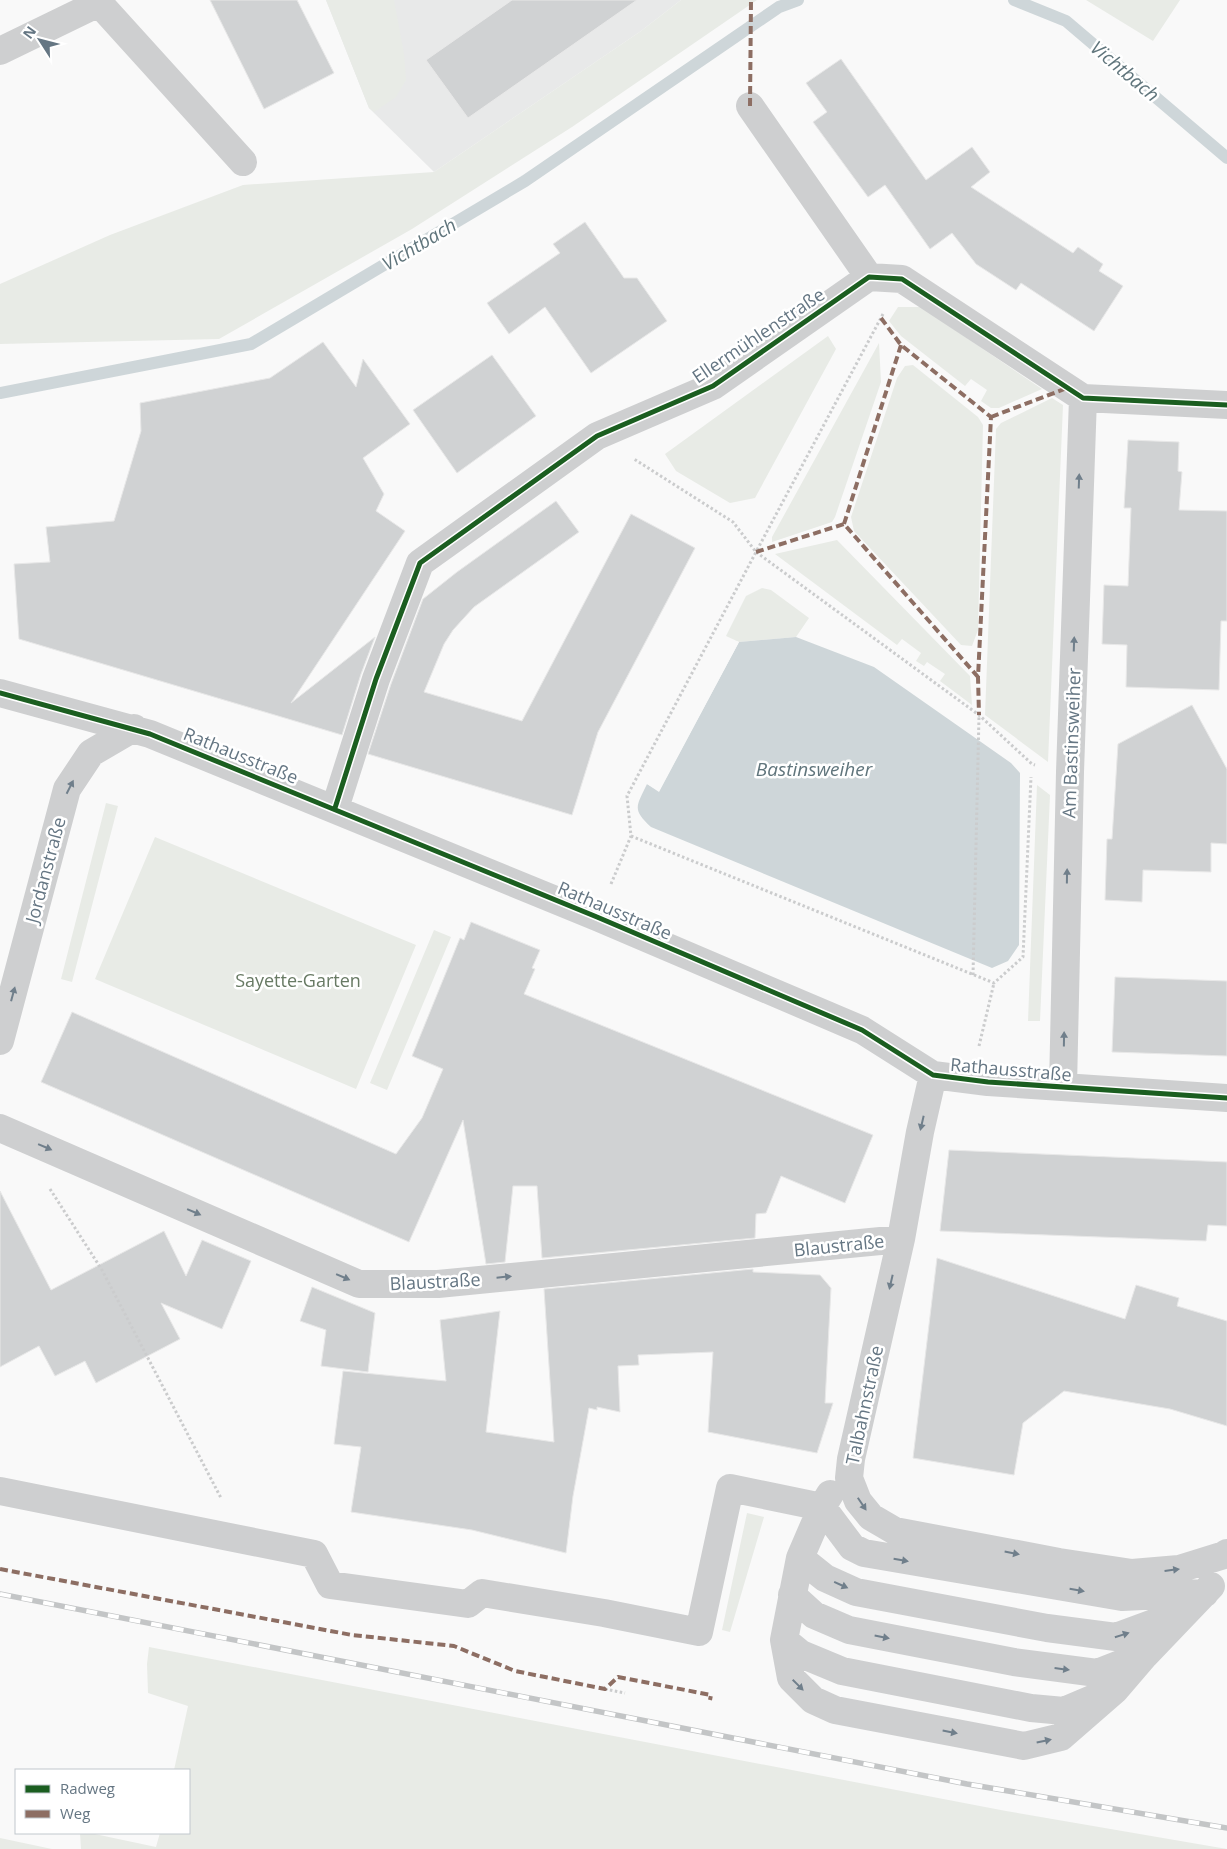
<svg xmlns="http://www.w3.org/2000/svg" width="1227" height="1849" font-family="'Open Sans',sans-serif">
<rect width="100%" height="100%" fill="#f9f9f9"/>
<path fill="#e8e9e9" d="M 326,0 L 681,0 L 641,31 L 434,172 L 369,108 Z"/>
<path fill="#e8ebe6" d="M 326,0 L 394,0 L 404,54 L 406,80 L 396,97 L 374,112 L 369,108 Z
M 681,0 L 757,0 L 572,127 L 412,229 L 219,339 L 0,344 L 0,284 L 110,235 L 243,185 L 434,172 L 641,31 Z
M 1086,0 L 1180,0 L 1153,41 Z
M 898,307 L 921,307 L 1042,389 L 999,408 L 991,408 L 981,401 L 987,390 L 971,379 L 965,386 L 901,336 L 889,321 Z
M 828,336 L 836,349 L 755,498 L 730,503 L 676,471 L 665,454 Z
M 879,343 L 881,382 L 835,517 L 832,522 L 772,542 L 772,537 Z
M 913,365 L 978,417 L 983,425 L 978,630 L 972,646 L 961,645 L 854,531 L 851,517 L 897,378 L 905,366 Z
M 1052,398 L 1063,405 L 1048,762 L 985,715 L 996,429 L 1001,423 Z
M 837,540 L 970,676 L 972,705 L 940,681 L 945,674 L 927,662 L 924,666 L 916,661 L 921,653 L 902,639 L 897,645 L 775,554 Z
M 762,588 L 771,590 L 809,618 L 796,637 L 739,642 L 726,636 L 746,596 Z
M 1037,785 L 1050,795 L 1040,1021 L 1028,1021 Z
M 106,803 L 118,806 L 72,982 L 61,979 Z
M 155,837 L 416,945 L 356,1089 L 95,979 Z
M 434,930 L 451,937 L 387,1090 L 370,1083 Z
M 747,1513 L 764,1517 L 730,1632 L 722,1630 Z
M 149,1647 L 1006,1811 L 1227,1849 L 81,1849 L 80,1833 L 90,1833 L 156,1847 L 160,1833 L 189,1833 L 189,1770 L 174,1770 L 188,1706 L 148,1693 L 147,1664 Z
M 0,1838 L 52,1849 L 0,1849 Z"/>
<path fill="#ced6d9" d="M 796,637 L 874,667 L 1011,763 L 1020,773 L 1019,945 L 1008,961 L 992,968 L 651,827 C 632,809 636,807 647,784 L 659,791 L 739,642 Z"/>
<path fill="#f9f9f9" d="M 737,641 L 739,642 L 659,792 L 647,784 L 648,782 L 658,788 Z"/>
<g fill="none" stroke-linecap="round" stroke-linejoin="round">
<path stroke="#ced6d9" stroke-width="12" d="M 1014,0 L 1066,21 L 1227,158
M 0,393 L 251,344 L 525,181 L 779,7 L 798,0"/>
</g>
<path fill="#d0d2d3" stroke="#e8e8e8" d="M 210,0 L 297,0 L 334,73 L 264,109 Z
M 512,0 L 637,0 L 468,118 L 426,60 Z
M 841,59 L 926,180 L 972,147 L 990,172 L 971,187 L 1073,253 L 1078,247 L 1103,264 L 1099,271 L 1123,286 L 1094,331 L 1021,283 L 1016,290 L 976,264 L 952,233 L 930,249 L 885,185 L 868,197 L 813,122 L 827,112 L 806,83 Z
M 585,222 L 624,278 L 637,278 L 667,321 L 591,373 L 545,307 L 509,334 L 487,303 L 560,253 L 553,244 Z
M 323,342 L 356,387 L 363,359 L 410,424 L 363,458 L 384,494 L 376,511 L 405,531 L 291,703 L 375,637 L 361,674 L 342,735 L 19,639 L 14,564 L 50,562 L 46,527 L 114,521 L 141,431 L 140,403 L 270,378 Z
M 492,355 L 536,416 L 457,473 L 413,410 Z
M 1128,440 L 1179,442 L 1178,471 L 1182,472 L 1179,510 L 1227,511 L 1227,621 L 1221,621 L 1219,690 L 1126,687 L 1127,645 L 1102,644 L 1104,585 L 1128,586 L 1131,508 L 1124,508 Z
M 556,501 L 579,532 L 474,607 L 463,619 L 453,630 L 444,644 L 424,692 L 522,721 L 631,514 L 695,548 L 598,732 L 572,815 L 368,754 L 391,684 L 423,599 L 457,572 Z
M 1192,705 L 1227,769 L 1227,844 L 1211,843 L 1211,872 L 1143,870 L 1142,902 L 1105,900 L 1107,839 L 1112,839 L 1118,744 Z
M 471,922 L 540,950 L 532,968 L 535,969 L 524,994 L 873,1135 L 845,1203 L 781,1176 L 766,1213 L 756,1214 L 755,1238 L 542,1258 L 537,1186 L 513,1186 L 505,1262 L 486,1264 L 463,1120 L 409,1242 L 41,1082 L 72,1012 L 396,1154 L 422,1118 L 443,1069 L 412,1056 L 460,938 L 464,940 Z
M 1115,977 L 1227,981 L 1227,1056 L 1112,1052 Z
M 949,1150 L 1227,1162 L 1227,1226 L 1208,1225 L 1206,1241 L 940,1231 Z
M 0,1191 L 51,1290 L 164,1231 L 186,1276 L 202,1240 L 251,1261 L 222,1329 L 161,1303 L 180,1339 L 96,1383 L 85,1361 L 55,1376 L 39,1346 L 0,1367 Z
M 937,1258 L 1125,1319 L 1136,1285 L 1179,1298 L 1177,1306 L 1227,1321 L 1227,1426 L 1170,1409 L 1064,1391 L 1023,1423 L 1014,1475 L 913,1458 Z
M 753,1269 L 753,1272 L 820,1275 L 831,1288 L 825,1403 L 833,1403 L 817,1453 L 708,1432 L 713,1352 L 638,1355 L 639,1365 L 618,1366 L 620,1412 L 597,1407 L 597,1410 L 589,1408 L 573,1496 L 566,1553 L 472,1530 L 351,1512 L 361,1447 L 334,1444 L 343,1371 L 446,1381 L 440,1320 L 500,1311 L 486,1432 L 554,1442 L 544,1289 Z
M 312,1287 L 375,1313 L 368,1372 L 321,1366 L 326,1330 L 300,1321 Z"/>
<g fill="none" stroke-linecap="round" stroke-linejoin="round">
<path stroke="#cbcccd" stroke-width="3" stroke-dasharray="2.5 2.5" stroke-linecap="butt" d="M 883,314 L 756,552 L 979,715 L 1032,764 L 1035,765
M 631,836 L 994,983 L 1023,957 L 1031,777
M 611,884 L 631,836 L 627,796 L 756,552 L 733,522 L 634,459
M 973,975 L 979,716
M 979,1046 L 994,983
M 50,1189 L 102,1270 L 221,1498
M 605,1689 L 625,1693"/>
<path stroke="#cecfd0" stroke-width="28" d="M 99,3 L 243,162
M 0,51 L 99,3 L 100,0
M 750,106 L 869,277
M 0,693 L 150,734 L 597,917 L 862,1030 L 933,1075 L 988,1082 L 1227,1098
M 335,808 L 376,679 L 420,563 L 597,436 L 713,386 L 869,277 L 902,279 L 1083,398 L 1227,405
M 0,1041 L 67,789 L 91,753 L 134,728
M 933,1075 L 920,1132 L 901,1239 L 851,1459 L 849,1478 L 858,1501 L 871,1517 L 895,1531 L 1059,1562 L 1132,1573 L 1179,1569 L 1224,1555 L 1227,1553
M 1063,1087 L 1070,772 L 1083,398
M 0,1128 L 359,1284 L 438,1284 L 901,1239
M 0,1491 L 314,1554 L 330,1585 L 468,1604 L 482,1593 L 604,1613 L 699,1632 L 730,1488 L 822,1507 L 852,1547 L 864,1553 L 1122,1597 L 1205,1593
M 830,1494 L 822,1507 L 800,1558 L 784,1640 L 791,1678 L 813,1700 L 835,1710 L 1024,1746 L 1061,1737 L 1115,1690 L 1145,1655 L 1211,1586
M 800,1558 L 825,1578 L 856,1592 L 1047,1628 L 1116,1637 L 1181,1613
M 792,1595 L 814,1615 L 849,1630 L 1014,1662 L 1097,1673 L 1143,1655
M 784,1640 L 801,1654 L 842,1671 L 1031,1708 L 1064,1711 L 1097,1697"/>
<defs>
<path id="rail" d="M 0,1594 L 967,1784 L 1227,1828"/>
</defs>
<use href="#rail" stroke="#c3c5c6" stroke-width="5.5"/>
<use href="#rail" stroke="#fff" stroke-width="4" stroke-dasharray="11" stroke-linecap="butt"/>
<path stroke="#8d6e63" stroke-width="4" stroke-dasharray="8 4" stroke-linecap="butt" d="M 750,106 L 751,0
M 881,318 L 901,345 L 991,417 L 978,677 L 979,715
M 991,417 L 1067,388
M 844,524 L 901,345
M 756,552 L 844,524 L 978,677
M 0,1569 L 352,1635 L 454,1646 L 515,1671 L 605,1689 L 618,1677 L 711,1695 L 710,1700"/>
<defs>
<path id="cycleway" d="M 0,693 L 150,734 L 597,917 L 862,1030 L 933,1075 L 988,1082 L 1227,1098
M 335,808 L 376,679 L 420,563 L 597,436 L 713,386 L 869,277 L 902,279 L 1083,398 L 1227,405"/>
</defs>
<use href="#cycleway" stroke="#fff" stroke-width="8"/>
<use href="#cycleway" stroke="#1b5e20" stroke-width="5"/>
</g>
<defs><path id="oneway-solid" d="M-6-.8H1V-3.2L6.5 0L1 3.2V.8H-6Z" transform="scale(1.25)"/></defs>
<g fill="#707f8b">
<use href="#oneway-solid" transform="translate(1079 481) rotate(-88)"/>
<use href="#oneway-solid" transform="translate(1074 644) rotate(-88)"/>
<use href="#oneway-solid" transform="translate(70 787) rotate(-63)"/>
<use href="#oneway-solid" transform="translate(1067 876) rotate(-89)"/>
<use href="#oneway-solid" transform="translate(13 994) rotate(-75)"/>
<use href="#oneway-solid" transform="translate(1064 1039) rotate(-89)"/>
<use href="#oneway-solid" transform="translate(922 1123) rotate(103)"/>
<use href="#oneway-solid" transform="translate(45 1147) rotate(23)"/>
<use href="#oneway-solid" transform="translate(194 1212) rotate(23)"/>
<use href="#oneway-solid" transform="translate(343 1277) rotate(23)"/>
<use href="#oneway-solid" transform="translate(504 1277) rotate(-6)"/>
<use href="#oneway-solid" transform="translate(891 1282) rotate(103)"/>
<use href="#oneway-solid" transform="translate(862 1504) rotate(56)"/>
<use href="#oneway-solid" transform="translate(1012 1553) rotate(11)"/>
<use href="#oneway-solid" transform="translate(901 1560) rotate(10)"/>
<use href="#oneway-solid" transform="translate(1172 1570) rotate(-7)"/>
<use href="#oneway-solid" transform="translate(841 1585) rotate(24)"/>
<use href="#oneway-solid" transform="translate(1077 1590) rotate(10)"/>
<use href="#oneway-solid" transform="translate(1122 1635) rotate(-18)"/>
<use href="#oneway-solid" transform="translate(882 1637) rotate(11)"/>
<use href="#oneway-solid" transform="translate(1062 1669) rotate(7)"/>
<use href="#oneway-solid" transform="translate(798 1685) rotate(45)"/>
<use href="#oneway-solid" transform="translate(950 1732) rotate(11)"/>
<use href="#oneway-solid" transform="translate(1044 1741) rotate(-12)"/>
</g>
<g text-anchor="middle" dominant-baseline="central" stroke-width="5" stroke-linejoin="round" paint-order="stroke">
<g font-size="18" fill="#657683" stroke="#fff">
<text transform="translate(758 335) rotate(-34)">Ellermühlenstraße</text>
<text transform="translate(1071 743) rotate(-88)">Am Bastinsweiher</text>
<text transform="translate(241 755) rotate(22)">Rathausstraße</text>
<text transform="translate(45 870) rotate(-75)">Jordanstraße</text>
<text transform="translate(615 910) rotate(23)">Rathausstraße</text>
<text transform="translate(1011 1069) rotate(5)">Rathausstraße</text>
<text transform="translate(839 1245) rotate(-6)">Blaustraße</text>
<text transform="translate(435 1281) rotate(-3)">Blaustraße</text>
<text transform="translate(864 1405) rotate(-78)">Talbahnstraße</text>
</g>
<g font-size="18" fill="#687a64" stroke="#fff">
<text x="298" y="980">Sayette-Garten</text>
</g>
<g font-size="19" font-style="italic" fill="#60757c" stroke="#fff">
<text transform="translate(1125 71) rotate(40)">Vichtbach</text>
<text transform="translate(419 244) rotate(-31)">Vichtbach</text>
<text x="814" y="769">Bastinsweiher</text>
</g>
</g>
<rect x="15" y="1769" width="175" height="65" fill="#ffffff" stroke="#c1c8cd"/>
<rect x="25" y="1785" width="25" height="8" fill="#1b5e20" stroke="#c1c8cd"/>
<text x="60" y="1794" font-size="15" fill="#657683">Radweg</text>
<rect x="25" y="1810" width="25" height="8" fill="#8d6e63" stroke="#c1c8cd"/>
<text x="60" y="1819" font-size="15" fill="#657683">Weg</text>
<g transform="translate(40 40) rotate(306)" stroke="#ffffff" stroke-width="4" paint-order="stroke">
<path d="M0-4L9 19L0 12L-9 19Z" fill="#657683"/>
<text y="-8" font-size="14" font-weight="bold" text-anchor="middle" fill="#657683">N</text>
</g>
</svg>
